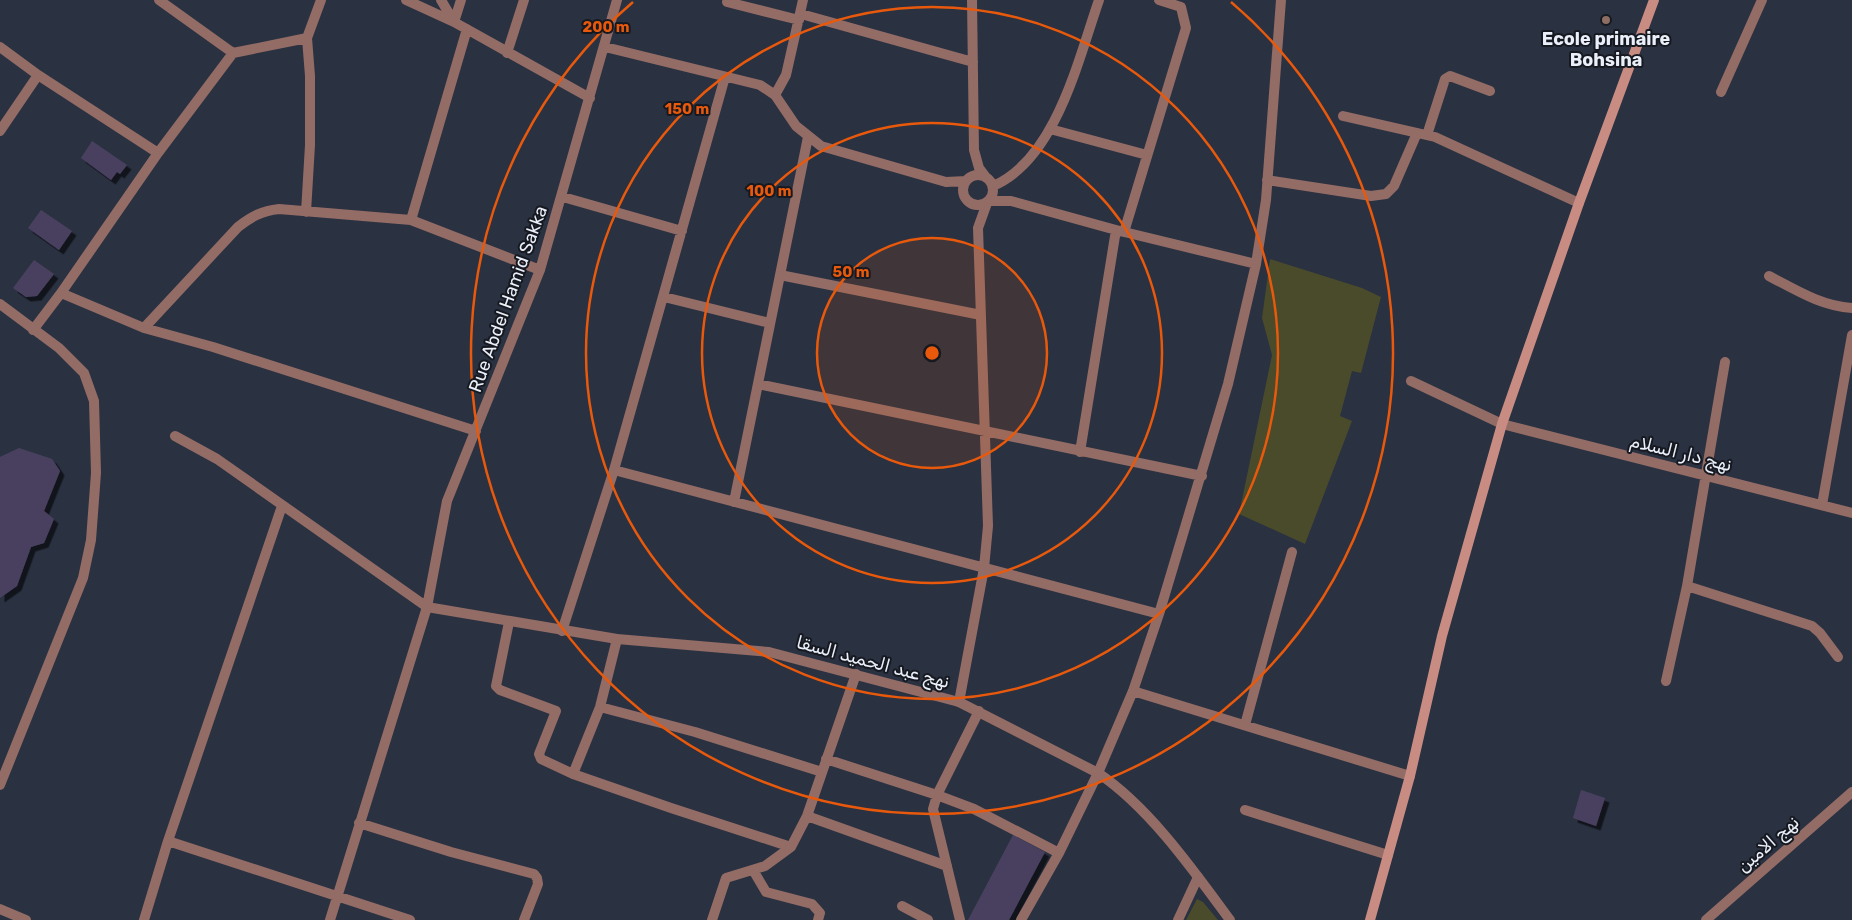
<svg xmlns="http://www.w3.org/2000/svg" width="1852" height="920" font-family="Rubik,Cairo,sans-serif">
<defs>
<filter id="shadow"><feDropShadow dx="4.5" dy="4.5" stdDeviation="0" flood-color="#0009"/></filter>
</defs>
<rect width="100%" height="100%" fill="#2a3141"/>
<path fill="#494b2b" d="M 1270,259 L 1362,288 L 1381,297 L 1361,373 L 1352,371 L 1340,416 L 1352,421 L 1305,544 L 1239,514 L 1272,355 L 1262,318 Z
M 1197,899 L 1203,902 L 1218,920 L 1186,920 Z"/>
<path fill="#4a4161" filter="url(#shadow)" d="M 92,141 L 127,165 L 120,174 L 117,172 L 111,180 L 81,158 Z
M 41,210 L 72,231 L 59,250 L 28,228 Z
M 34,260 L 54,274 L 37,296 L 26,297 L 13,288 Z
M 19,448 L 52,459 L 60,471 L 44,511 L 54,519 L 44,543 L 31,547 L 17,586 L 0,598 L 0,457 Z
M 1581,790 L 1605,798 L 1596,826 L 1573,818 Z
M 1013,835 L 1045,852 L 1009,920 L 968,920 Z"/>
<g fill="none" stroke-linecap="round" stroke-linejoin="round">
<path stroke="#936c66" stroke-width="10" d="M 159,0 L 233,53 L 158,153 L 61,293 L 144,328 L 213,347 L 476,431
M 406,0 L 454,22 L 590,98
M 441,0 L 454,22
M 972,0 L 974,150 L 979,168 L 985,176
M 727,2 L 799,20
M 801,14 L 973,62
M 454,22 L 461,0
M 0,47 L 38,75 L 158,153
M 605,47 L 760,85 L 775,95 L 796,126 L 821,146 L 946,182 L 966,181
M 233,53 L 307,38
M 507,53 L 524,0
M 1721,92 L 1762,0
M 775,95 L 786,75 L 803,0
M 1343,116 L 1435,137 L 1579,203
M 1050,129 L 1147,155
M 0,131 L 38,75
M 1427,135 L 1445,79 L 1450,76 L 1490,91
M963 190a15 15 0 1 1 30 0a15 15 0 1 1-30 0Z
M 1267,180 L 1371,196 L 1386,194 L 1394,186 L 1417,133
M 993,186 C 1056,159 1078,60 1099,0
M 563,197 L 682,231
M 988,201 L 1011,201 L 1116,230 L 1256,264
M 306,212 L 310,145 L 310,76 L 307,38 L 321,0
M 411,220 L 467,29
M 1124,232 L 1186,28 L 1181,7 L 1159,0
M 780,275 L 981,315
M 1769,276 C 1796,290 1821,306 1852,308
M 664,297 L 770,323
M 0,304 L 59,348 L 84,373 L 94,401 L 96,473 L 91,540 L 83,578 L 0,785
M 144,328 L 238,227 C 252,216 262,211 279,209 L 411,220 L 540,270
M 33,330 L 61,293
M 1411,381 L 1502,424 L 1852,513
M 758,384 L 1202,476
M 175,436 L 217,459 L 427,607
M 1080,452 L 1116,230
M 614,470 L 1159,614
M 734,502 L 808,137
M 1822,505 L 1852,335
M 1687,586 L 1812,626 L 1820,633 L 1838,657
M 509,622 L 496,686 L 500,690 L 556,711 L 539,754 L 541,759 L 573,774 L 671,808 L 791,847
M 562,631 L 614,470 L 725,77
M 1666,681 L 1687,586 L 1725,362
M 1133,691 L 1410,776
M 959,702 L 984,568 L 988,526 L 978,228 L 987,203
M 600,707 L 695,732 L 822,772
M 1245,725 L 1292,552
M 826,759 L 937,795 L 974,809 L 1059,853
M 573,774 L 600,707 L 617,639
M 1245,810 L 1388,855
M 807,816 L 947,866
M 359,823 L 451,852 L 534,874 L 537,878 L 538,884 L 524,920
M 168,841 L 410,920
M 753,870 L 766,892 L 812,904 L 820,913 L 818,920
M 902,906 L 928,920
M 0,909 L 26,920
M 144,920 L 168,841 L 282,506
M 330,920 L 427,607 L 447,501 L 540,270 L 617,0
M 712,920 L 726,878 L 765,866 L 791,847 L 807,816 L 856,674
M 960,920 L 933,809 L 937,795 L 979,711
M 1021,920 L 1059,853 L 1098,773 L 1133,691 L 1159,614 L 1228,384 L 1256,264 L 1266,200 L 1281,0
M 1178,920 L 1198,877
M 1706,920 L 1852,792"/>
<path stroke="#936c66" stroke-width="10" d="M 427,607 L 617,639 L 769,652 L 959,702 L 1098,773 C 1149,807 1194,871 1230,920"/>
<path stroke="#c98c83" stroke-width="10" d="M 1370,920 L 1410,776 L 1442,636 L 1502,424 L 1579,203 L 1654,0"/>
</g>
<circle cx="932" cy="353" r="115" fill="#e8590c" fill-opacity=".12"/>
<g fill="none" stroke="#e8590c" stroke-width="2.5">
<circle cx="932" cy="353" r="115"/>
<circle cx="932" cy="353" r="230"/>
<circle cx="932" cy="353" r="346"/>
<path d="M1231 2A461 461 0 1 1 633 2"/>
</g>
<circle fill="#8d6e63" stroke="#161920" stroke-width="2" cx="1606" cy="20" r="5"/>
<g text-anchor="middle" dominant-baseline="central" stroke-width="4" stroke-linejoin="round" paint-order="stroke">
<g font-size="18" font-weight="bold" fill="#eaeff9" stroke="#161920">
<text x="1606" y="39">Ecole primaire<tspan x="1606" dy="21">Bohsina</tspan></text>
</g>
<g font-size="18" fill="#eaeff9" stroke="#161920">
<text transform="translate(508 299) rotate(-70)">Rue Abdel Hamid Sakka</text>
<text transform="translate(1681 453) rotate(14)">نهج دار السلام</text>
<text transform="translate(873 662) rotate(15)">نهج عبد الحميد السقا</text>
<text transform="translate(1768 844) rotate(-41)">نهج الامين</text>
</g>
</g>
<circle cx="932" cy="353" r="8" fill="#e8590c" stroke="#161920" stroke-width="2.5"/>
<g font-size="15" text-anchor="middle" font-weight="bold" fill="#e8590c" stroke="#161920" stroke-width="4" stroke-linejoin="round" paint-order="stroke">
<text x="606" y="32">200 m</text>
<text x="687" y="114">150 m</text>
<text x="769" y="196">100 m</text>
<text x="851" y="277">50 m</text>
</g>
</svg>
